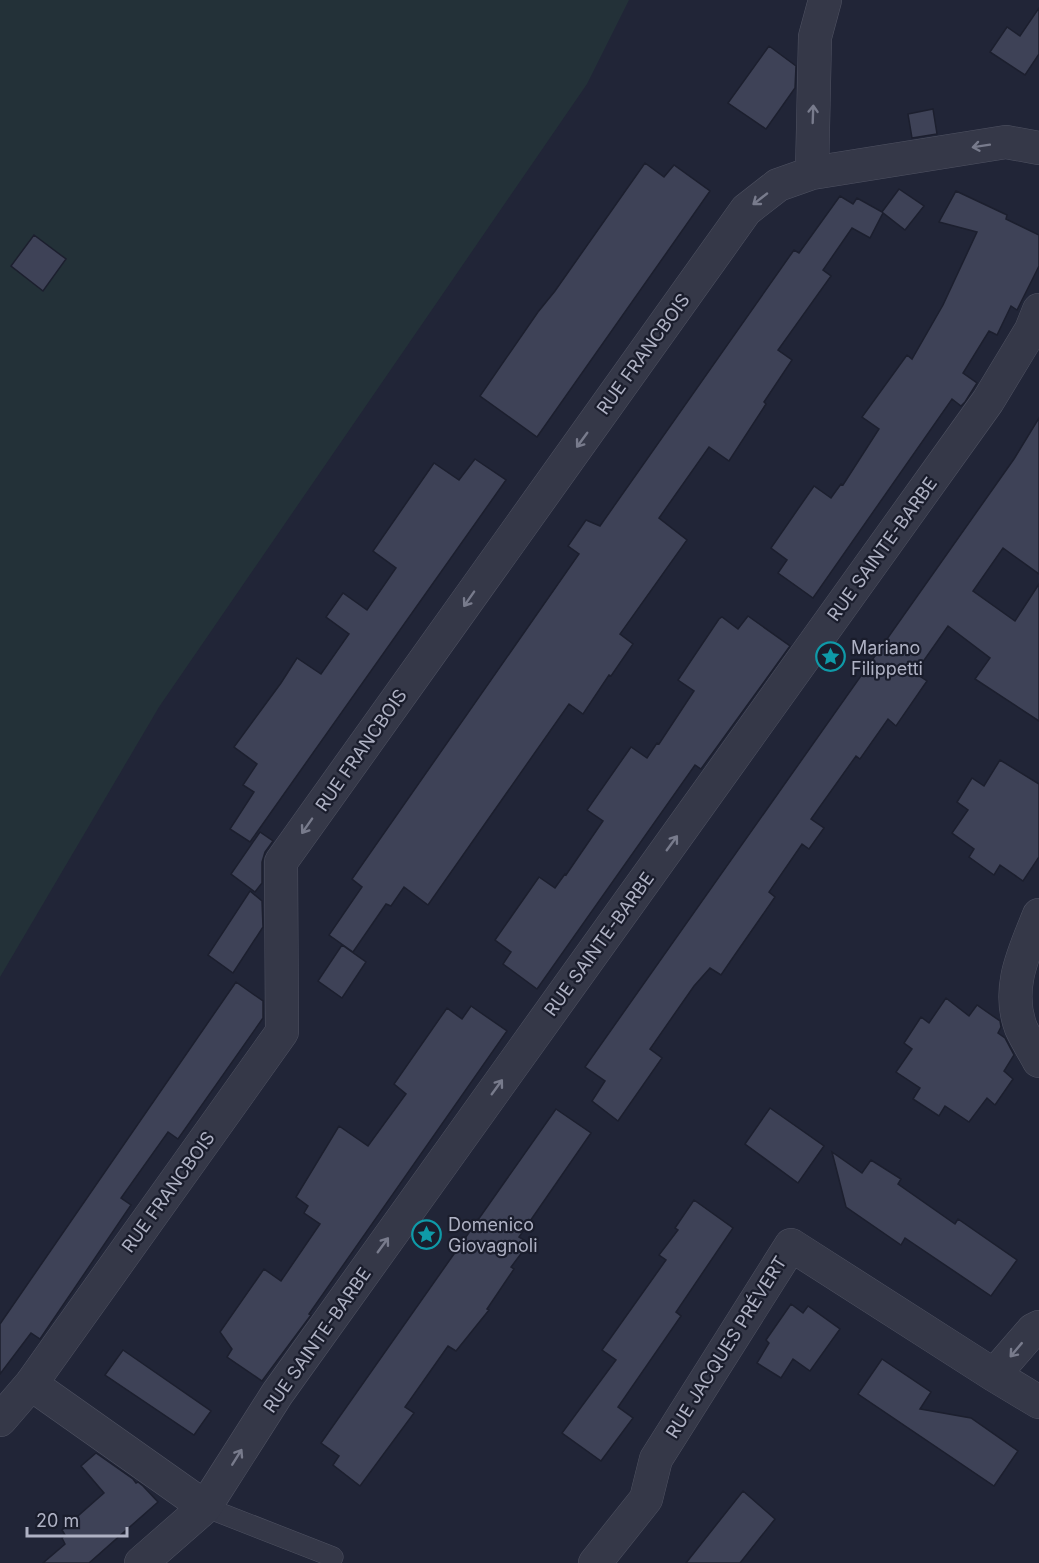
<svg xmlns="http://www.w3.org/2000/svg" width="1039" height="1563" font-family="Inter,sans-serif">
<rect width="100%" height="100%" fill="#212537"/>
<path fill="#233138" d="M 0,0 L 629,0 L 587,84 L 159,707 L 0,977 Z"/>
<path fill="#3e4257" stroke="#1c1f2e" stroke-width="1.5" d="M 1039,8 L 1039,54 L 1025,75 L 990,52 L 1007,27 L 1020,36 Z
M 769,46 L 796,66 L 795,88 L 766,129 L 728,103 Z
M 933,109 L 937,134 L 912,138 L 908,114 Z
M 645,163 L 664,177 L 674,165 L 710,191 L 537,437 L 480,396 L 538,312 L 555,291 Z
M 899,189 L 924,206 L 905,230 L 883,213 L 870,238 L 852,228 L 823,270 L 831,276 L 778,350 L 792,360 L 764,402 L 766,404 L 729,461 L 709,447 L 659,518 L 687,540 L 620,634 L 633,644 L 611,676 L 609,675 L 583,714 L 569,704 L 428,905 L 404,887 L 391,906 L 386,904 L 353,952 L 329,935 L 362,887 L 352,879 L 579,554 L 568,546 L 586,520 L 600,526 L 794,250 L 799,253 L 840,196 L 853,204 L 857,198 L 882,212 Z
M 956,191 L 1007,215 L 1006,219 L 1039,235 L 1039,266 L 1017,310 L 1011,306 L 997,335 L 989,331 L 963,373 L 977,383 L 965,402 L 961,406 L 952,399 L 813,598 L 778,573 L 787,560 L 771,548 L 814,486 L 831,498 L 841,484 L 843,485 L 879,429 L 862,417 L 907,355 L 912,359 L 943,305 L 977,232 L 939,222 Z
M 34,235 L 66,259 L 43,291 L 11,266 Z
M 1039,418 L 1039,574 L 1003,548 L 973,591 L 1015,621 L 1039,584 L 1039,721 L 975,679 L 990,658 L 948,626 L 915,673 L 927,681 L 896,726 L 888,719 L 860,759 L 856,756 L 811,819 L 824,828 L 809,849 L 802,844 L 769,892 L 775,897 L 734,956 L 721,975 L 710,968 L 694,986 L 650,1049 L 662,1058 L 618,1121 L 592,1101 L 605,1081 L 585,1067 L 1014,459 Z
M 475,459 L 506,480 L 250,842 L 230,829 L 254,792 L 243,785 L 257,764 L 234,747 L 281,683 L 297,658 L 321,674 L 349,634 L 326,617 L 343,593 L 367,610 L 396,568 L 373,551 L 434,463 L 459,480 Z
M 748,616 L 790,646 L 701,769 L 695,765 L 537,989 L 503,964 L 511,952 L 495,940 L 539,877 L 555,888 L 565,874 L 566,875 L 603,821 L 587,810 L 631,747 L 647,758 L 657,743 L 659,744 L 694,691 L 678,680 L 719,619 L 722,617 L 738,629 Z
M 1000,760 L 1039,784 L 1039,857 L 1023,881 L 1000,865 L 994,875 L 969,857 L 974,849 L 952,833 L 968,810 L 957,802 L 972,778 L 984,786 Z
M 260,832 L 273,841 L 265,852 L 262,862 L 262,883 L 255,892 L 231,874 Z
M 250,891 L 262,901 L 263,927 L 233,973 L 208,955 Z
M 342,945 L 366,962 L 342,998 L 318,981 Z
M 236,982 L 263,1001 L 263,1018 L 178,1139 L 168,1132 L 121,1198 L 131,1205 L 40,1339 L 31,1333 L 0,1374 L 0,1324 Z
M 946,998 L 969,1016 L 977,1005 L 1000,1021 L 1001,1027 L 998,1033 L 1005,1038 L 1014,1055 L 1004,1071 L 1013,1079 L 995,1105 L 987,1098 L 969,1122 L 945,1106 L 939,1116 L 913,1099 L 920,1088 L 896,1072 L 912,1049 L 904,1043 L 921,1017 L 929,1023 Z
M 471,1006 L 507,1031 L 309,1314 L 311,1315 L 262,1381 L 227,1357 L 232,1349 L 220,1332 L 264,1269 L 281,1281 L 320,1224 L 304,1213 L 308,1206 L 296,1197 L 339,1126 L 368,1146 L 406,1094 L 394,1084 L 447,1008 L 462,1019 Z
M 770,1108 L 824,1146 L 798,1183 L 745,1144 Z
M 556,1109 L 591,1133 L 519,1237 L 529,1243 L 511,1267 L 514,1269 L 487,1309 L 489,1310 L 456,1351 L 448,1346 L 405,1407 L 414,1413 L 360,1486 L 333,1465 L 339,1456 L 321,1443 Z
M 832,1152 L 862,1173 L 871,1160 L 901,1179 L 898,1184 L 955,1224 L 958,1219 L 1017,1260 L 991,1296 L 905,1238 L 901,1245 L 846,1207 Z
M 694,1200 L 733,1228 L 676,1312 L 681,1316 L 618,1407 L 633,1418 L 601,1461 L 562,1433 L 616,1360 L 602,1350 L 666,1260 L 659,1255 L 678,1230 L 675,1228 Z
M 791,1304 L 803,1313 L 808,1306 L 840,1329 L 810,1371 L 793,1359 L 781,1378 L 757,1363 L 769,1343 L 766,1340 Z
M 123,1350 L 211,1411 L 194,1435 L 105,1375 Z
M 882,1359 L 931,1392 L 920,1409 L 971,1418 L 1018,1451 L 994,1486 L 858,1394 Z
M 96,1453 L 133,1479 L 136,1483 L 138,1482 L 143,1486 L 158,1502 L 89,1563 L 43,1563 L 65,1544 L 62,1538 L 65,1535 L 62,1530 L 104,1493 L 81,1466 Z
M 743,1491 L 775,1519 L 740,1563 L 686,1563 Z"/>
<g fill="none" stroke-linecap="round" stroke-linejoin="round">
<defs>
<path id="lane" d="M 205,1507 L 333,1557"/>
<path id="street" d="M 812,173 L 815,37 L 825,0
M 1039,915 C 1024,952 1006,988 1021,1028 C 1026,1039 1033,1050 1039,1061
M 994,1375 L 1033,1330 L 1039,1327
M 31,1384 L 205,1507
M 0,1420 L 31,1384 L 282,1032 L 281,862 L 746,210 L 778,185 L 812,173 L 1006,142 L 1039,148
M 141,1563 L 205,1507 L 277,1394 L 988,401 L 1031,330 L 1039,310
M 595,1563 L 646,1499 L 656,1459 L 791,1245 L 994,1375 L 1039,1402"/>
</defs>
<use href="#lane" stroke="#4f5262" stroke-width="21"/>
<use href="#street" stroke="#4f5262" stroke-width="34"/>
<use href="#lane" stroke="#353848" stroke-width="20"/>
<use href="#street" stroke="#353848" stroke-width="33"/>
</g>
<defs><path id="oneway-shaft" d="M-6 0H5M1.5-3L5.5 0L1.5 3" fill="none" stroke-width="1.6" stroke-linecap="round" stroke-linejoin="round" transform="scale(1.5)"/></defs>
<g stroke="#787b8c">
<use href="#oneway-shaft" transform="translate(813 114) rotate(-88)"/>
<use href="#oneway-shaft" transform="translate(981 146) rotate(171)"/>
<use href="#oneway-shaft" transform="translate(760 199) rotate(142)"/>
<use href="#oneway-shaft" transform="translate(582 440) rotate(126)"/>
<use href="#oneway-shaft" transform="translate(469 599) rotate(125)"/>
<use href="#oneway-shaft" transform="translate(307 826) rotate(125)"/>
<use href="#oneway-shaft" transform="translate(672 843) rotate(-54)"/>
<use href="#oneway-shaft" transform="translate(497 1087) rotate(-54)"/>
<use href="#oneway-shaft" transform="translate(383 1245) rotate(-54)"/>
<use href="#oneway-shaft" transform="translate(1016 1350) rotate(130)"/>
<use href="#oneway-shaft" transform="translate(237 1457) rotate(-58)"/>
</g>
<defs>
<symbol id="sight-ring" viewBox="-11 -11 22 22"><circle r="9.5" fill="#1a1d2c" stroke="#0f9aa8" stroke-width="1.5"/><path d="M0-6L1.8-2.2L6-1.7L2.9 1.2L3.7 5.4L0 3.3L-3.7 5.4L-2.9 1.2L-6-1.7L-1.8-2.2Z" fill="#0f9aa8"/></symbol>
</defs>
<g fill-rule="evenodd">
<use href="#sight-ring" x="814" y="640" width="33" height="33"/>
<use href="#sight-ring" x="410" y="1218" width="33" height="33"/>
</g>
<g text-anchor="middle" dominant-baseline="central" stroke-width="4.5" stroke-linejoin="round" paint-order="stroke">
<g font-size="18" fill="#afb2c4" stroke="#1a1d2c">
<text transform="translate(643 354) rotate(-54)">RUE FRANCBOIS</text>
<text transform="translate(882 549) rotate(-54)">RUE SAINTE-BARBE</text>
<text transform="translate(361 750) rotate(-55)">RUE FRANCBOIS</text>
<text transform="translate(599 944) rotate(-54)">RUE SAINTE-BARBE</text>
<text transform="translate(168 1192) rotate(-54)">RUE FRANCBOIS</text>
<text transform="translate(317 1340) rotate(-55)">RUE SAINTE-BARBE</text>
<text transform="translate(726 1347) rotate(-58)">RUE JACQUES PRÉVERT</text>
</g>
<g font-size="18" fill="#afb2c4" stroke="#1a1d2c" text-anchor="start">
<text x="851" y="647">Mariano<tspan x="851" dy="21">Filippetti</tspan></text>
<text x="448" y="1224">Domenico<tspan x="448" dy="21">Giovagnoli</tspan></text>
</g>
</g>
<path d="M27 1527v9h100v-9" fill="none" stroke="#afb2c4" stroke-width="3"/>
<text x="36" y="1527" font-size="18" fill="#afb2c4" stroke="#1a1d2c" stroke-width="4.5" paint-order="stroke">20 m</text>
</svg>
